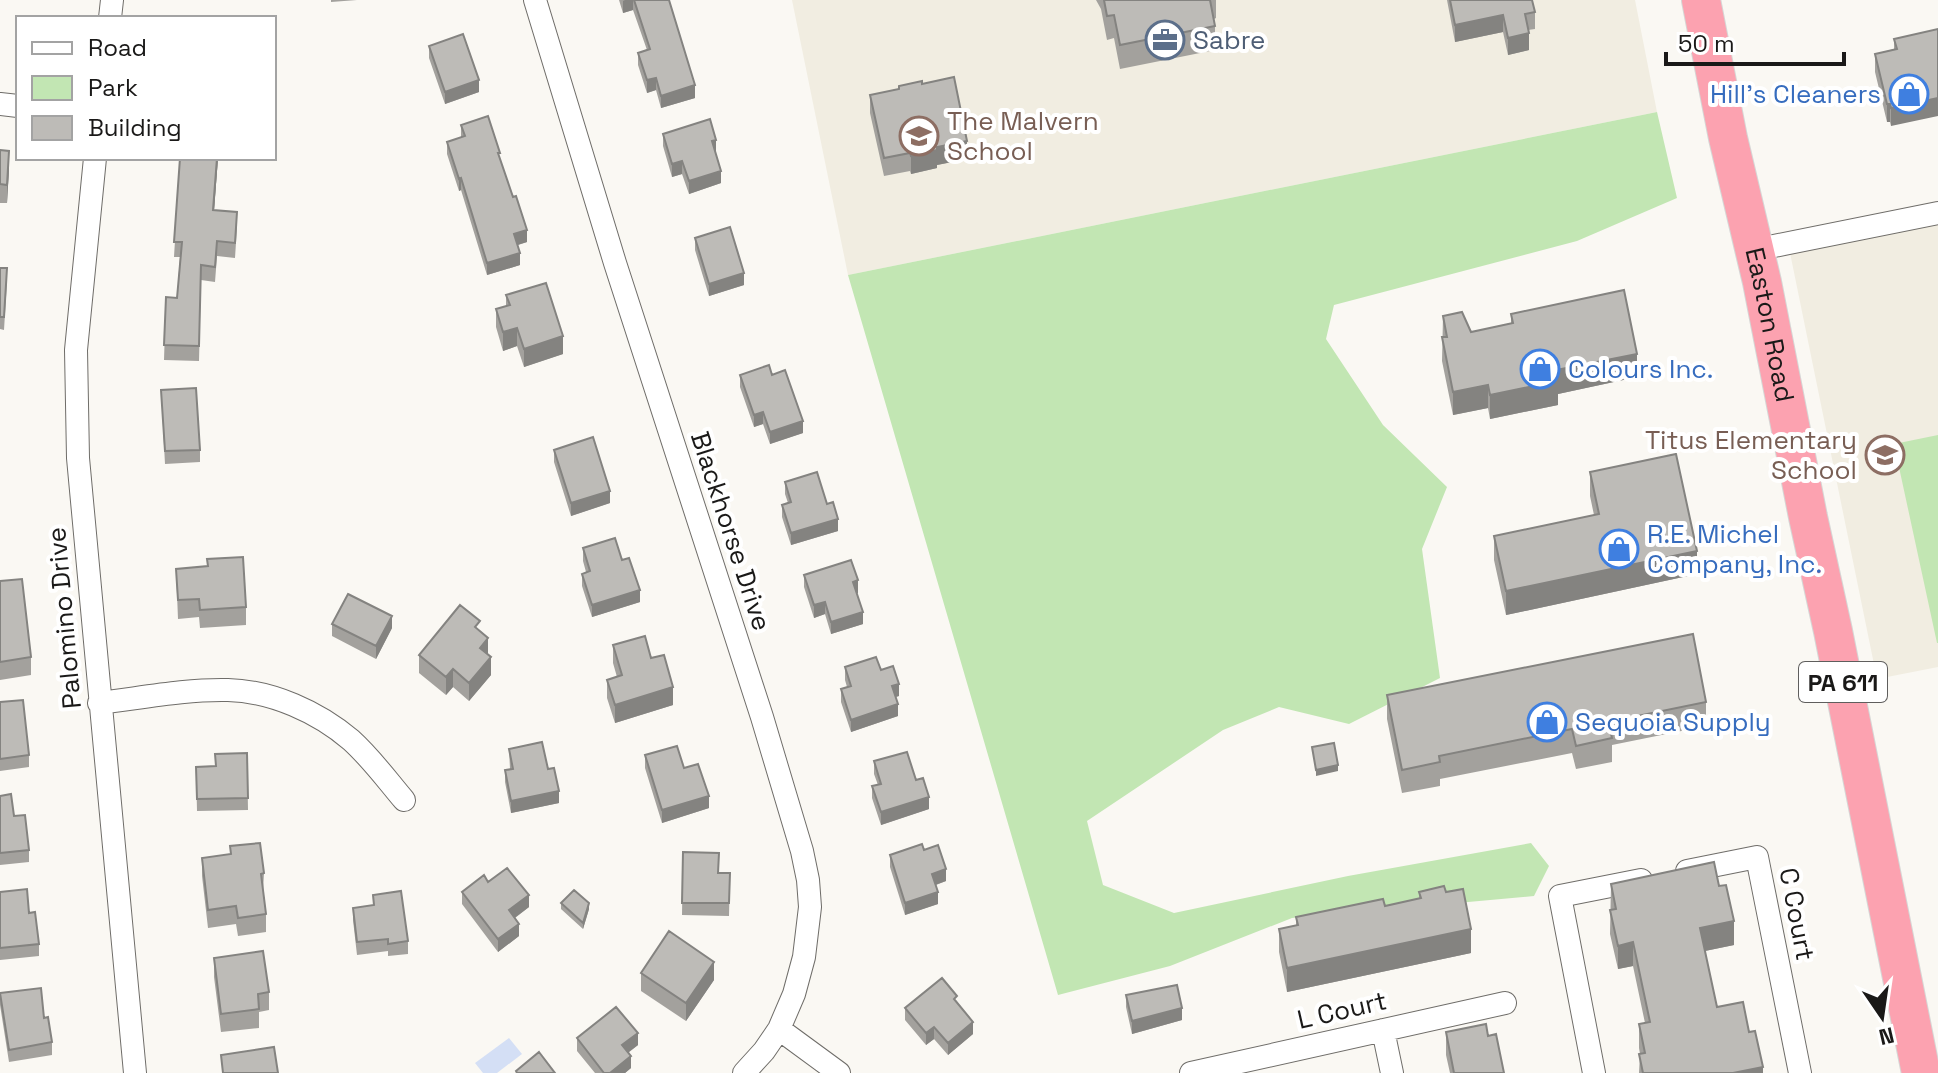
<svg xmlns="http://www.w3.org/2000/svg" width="1938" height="1073" font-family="'Space Grotesk',sans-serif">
<rect width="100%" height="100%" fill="#faf8f3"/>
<path fill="#f1ede1" d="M 792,0 L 1635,0 L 1657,112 L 848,275 Z
M 1938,213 L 1938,667 L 1877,679 L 1788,243 Z"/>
<path fill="#c2e6b3" d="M 1657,112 L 1677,198 L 1577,241 L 1334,305 L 1326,339 L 1383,425 L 1447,487 L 1422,549 L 1440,678 L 1349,724 L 1279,707 L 1223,730 L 1087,821 L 1103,885 L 1174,913 L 1348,876 L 1531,843 L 1549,866 L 1534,896 L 1292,918 L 1170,966 L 1058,995 L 848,275 Z
M 1938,435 L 1938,643 L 1937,643 L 1894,444 Z"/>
<path fill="#d4dff5" d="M 509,1038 L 522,1054 L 497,1073 L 483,1073 L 475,1063 Z"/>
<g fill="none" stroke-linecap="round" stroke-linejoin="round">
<defs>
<path id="minor" d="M 535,0 L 615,263 L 762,717 L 802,851 L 808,880 L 810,907 L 804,957 L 794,994 L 779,1029 L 764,1051 L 744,1073
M 110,18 L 112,0
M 0,104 L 18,106
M 95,158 L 76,350 L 78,458 L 135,1073
M 1754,250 L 1938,213
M 99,703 C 141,698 185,689 228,690 C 272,691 318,712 351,740 C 371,758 387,780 404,800
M 1687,871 L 1757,857 L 1800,1073
M 779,1029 L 839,1073
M 1383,1030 L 1392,1073
M 1191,1073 L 1505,1003
M 1594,1073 L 1560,896 L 1641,880"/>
<g id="trunk">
<path id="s1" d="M 1701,0 L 1728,138 L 1762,282 L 1808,517 L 1833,631 L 1921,1073"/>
</g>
</defs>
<use href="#minor" stroke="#6f6d69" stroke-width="24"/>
<use href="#trunk" stroke="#d6d6d5" stroke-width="40"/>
<use href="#minor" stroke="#fff" stroke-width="22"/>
<use href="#trunk" stroke="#fca2b0" stroke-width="38"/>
</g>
<path fill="#a3a19d" d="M 331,0 L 357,0 L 331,2 Z
M 619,0 L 669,0 L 695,98 L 661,108 L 656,90 L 647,93 L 638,65 L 638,53 L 647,50 L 633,10 L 623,13 Z
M 1096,0 L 1216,0 L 1216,18 L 1214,19 L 1215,26 L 1215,50 L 1120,69 L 1114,38 L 1107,40 L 1101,9 Z
M 1447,0 L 1532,0 L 1535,12 L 1535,29 L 1528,30 L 1529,50 L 1508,55 L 1503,32 L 1455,42 Z
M 1938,29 L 1891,126 L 1890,122 L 1887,122 L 1875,72 L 1875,54 L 1894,49 L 1894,39 Z
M 429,46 L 479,92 L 445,104 L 429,58 Z
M 922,84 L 967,159 L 937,165 L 937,168 L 911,174 L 910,171 L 884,176 L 870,113 L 870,95 Z
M 461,125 L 500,161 L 527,242 L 518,245 L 520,265 L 487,275 L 461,190 L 459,191 L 447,154 L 447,142 L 461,137 Z
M 663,134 L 716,152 L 715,152 L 721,183 L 689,194 L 682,174 L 672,177 L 663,146 Z
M 0,150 L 9,169 L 7,203 L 0,203 Z
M 180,158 L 218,158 L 214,210 L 237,227 L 235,258 L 217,256 L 215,282 L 201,280 L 199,361 L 164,360 L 166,297 L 177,298 L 180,257 L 174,257 Z
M 695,238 L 744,285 L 709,296 L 695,250 Z
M 0,268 L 7,281 L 4,330 L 0,329 Z
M 506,295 L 563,354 L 524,367 L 517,346 L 503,351 L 496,327 L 496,309 L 506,306 Z
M 1511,314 L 1637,377 L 1558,394 L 1558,405 L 1490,419 L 1488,408 L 1453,415 L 1442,361 L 1443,316 L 1471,332 L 1511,323 Z
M 740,375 L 772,375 L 803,433 L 770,444 L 763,424 L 754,427 L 740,387 Z
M 161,390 L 200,450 L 200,462 L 165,464 Z
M 554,450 L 610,503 L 571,516 L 554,462 Z
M 1590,472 L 1697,574 L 1506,615 L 1494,560 L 1494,536 L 1594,515 L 1590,496 Z
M 785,482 L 827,504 L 838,531 L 791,545 L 782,517 L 782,505 L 788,503 L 785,494 Z
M 583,548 L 622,560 L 640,602 L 592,617 L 582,586 L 582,574 L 586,572 L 583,561 Z
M 207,559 L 246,607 L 246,625 L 200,628 L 199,617 L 178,619 L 176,569 L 207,566 Z
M 804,575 L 858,593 L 857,593 L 863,624 L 831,634 L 825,614 L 814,618 L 804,587 Z
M 0,581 L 31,657 L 31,675 L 0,680 Z
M 332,624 L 392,628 L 376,659 L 332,636 Z
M 480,631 L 488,655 L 491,675 L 469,701 L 453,687 L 446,695 L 419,673 L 419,655 Z
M 613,645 L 651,658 L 673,705 L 615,723 L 607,698 L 607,680 L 617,677 L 613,663 Z
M 845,667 L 899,696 L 895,697 L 898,716 L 851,732 L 841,702 L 841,689 L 847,687 L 845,680 Z
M 1387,695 L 1706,702 L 1706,726 L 1612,745 L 1612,762 L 1576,769 L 1572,753 L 1440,779 L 1440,786 L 1402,793 L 1387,719 Z
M 0,702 L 29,755 L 29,767 L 0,771 Z
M 509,749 L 548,769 L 559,803 L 511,813 L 505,782 L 505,770 L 510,769 Z
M 247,753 L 248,810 L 197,811 L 196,767 L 215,766 Z
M 645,755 L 684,768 L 709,808 L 662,823 L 645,768 Z
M 874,761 L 916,780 L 929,809 L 881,825 L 872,798 L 872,786 L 878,785 L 874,774 Z
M 0,796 L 14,816 L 29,850 L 29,862 L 0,865 Z
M 230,846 L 264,873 L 263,891 L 266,914 L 266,932 L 238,936 L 236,924 L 208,928 L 202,876 L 202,858 L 230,854 Z
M 683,852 L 718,873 L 730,873 L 729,916 L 682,915 Z
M 890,855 L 946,881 L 936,885 L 938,904 L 905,915 L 890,867 Z
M 488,882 L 529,907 L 515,918 L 519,936 L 498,952 L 462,904 L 462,892 Z
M 1611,884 L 1719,886 L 1734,945 L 1705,951 L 1717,1007 L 1749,1032 L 1763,1073 L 1639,1073 L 1640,1054 L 1639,1048 L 1639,1024 L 1645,1023 L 1633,966 L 1618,969 L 1610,934 Z
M 0,892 L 29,913 L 39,944 L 39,956 L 0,960 Z
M 1419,892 L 1446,892 L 1471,953 L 1287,992 L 1279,952 L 1279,929 L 1296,925 L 1296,917 L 1385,906 L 1419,898 Z
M 373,895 L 408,941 L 408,954 L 388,956 L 388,951 L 357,955 L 353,920 L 353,908 L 373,905 Z
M 561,903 L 589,909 L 583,929 L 561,909 Z
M 214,958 L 269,992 L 269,1010 L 259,1012 L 259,1028 L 221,1032 L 214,977 Z
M 641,973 L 714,980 L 686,1021 L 641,991 Z
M 0,993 L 44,1018 L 52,1042 L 52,1055 L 9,1062 L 0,1005 Z
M 1126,995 L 1182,1020 L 1132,1034 L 1126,1007 Z
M 957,1003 L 973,1034 L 948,1055 L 934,1039 L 926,1045 L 905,1020 L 905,1008 Z
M 1446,1032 L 1488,1036 L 1504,1073 L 1450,1073 L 1446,1055 Z
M 577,1038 L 638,1045 L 628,1053 L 631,1068 L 625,1073 L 595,1073 L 577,1051 Z"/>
<path fill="#848380" d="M 625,0 L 633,0 L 633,10 L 623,13 L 623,1 Z
M 1503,15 L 1503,32 L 1455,42 L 1455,25 Z
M 1529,33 L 1529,50 L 1508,55 L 1508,38 Z
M 656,78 L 656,90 L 647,93 L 647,80 Z
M 479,80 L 479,92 L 445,104 L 445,92 Z
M 695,85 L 695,98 L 661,108 L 661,96 Z
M 1938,98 L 1938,116 L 1891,126 L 1891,108 Z
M 1887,104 L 1890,104 L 1890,122 L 1887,122 Z
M 716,140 L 716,152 L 712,154 L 712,141 Z
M 967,141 L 967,159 L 937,165 L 937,168 L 911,174 L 911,156 L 937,147 Z
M 9,151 L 9,169 L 7,203 L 7,185 Z
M 217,158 L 218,158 L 213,225 L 213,210 Z
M 682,161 L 682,174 L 672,177 L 672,164 Z
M 721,171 L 721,183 L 689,194 L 689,181 Z
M 461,178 L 461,190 L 459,191 L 459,179 Z
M 527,230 L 527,242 L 514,246 L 514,234 Z
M 520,253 L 520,265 L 487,275 L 487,263 Z
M 744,273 L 744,285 L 709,296 L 709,284 Z
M 517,328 L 517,346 L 503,351 L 503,332 Z
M 563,336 L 563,354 L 524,367 L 524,349 Z
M 1637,354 L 1637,377 L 1558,394 L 1558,405 L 1490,419 L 1490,395 L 1556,370 Z
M 1488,385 L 1488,408 L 1453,415 L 1453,392 Z
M 763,412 L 763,424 L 754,427 L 754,415 Z
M 803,421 L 803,433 L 770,444 L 770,432 Z
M 610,491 L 610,503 L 571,516 L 571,503 Z
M 838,519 L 838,531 L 791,545 L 791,533 Z
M 1697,551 L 1697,574 L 1506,615 L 1506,591 Z
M 858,580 L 858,593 L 853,594 L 853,582 Z
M 640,590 L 640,602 L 592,617 L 592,605 Z
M 825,602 L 825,614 L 814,618 L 814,605 Z
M 863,612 L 863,624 L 831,634 L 831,622 Z
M 392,616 L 392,628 L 376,659 L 376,646 Z
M 488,638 L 488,656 L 480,648 Z
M 491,657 L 491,675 L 469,701 L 469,683 Z
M 453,669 L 453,687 L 446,695 L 446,677 Z
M 899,684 L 899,696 L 892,698 L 892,686 Z
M 673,687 L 673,705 L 615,723 L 615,705 Z
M 898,704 L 898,716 L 851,732 L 851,720 Z
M 1338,765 L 1338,771 L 1316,776 L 1316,770 Z
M 559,791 L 559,803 L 511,813 L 511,801 Z
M 709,796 L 709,808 L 662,823 L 662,810 Z
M 929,797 L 929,809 L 881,825 L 881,812 Z
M 946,869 L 946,881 L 932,886 L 932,874 Z
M 938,892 L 938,904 L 905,915 L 905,903 Z
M 529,895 L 529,907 L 509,922 L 509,910 Z
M 589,903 L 589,909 L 583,929 L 583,923 Z
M 1734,921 L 1734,945 L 1700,952 L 1700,928 Z
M 519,924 L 519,936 L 498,952 L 498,939 Z
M 1471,929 L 1471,953 L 1287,992 L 1287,968 Z
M 1633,942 L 1633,966 L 1618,969 L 1618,946 Z
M 714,962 L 714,980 L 686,1021 L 686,1003 Z
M 1182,1008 L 1182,1020 L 1132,1034 L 1132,1021 Z
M 973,1022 L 973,1034 L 948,1055 L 948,1043 Z
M 934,1027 L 934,1039 L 926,1045 L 926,1033 Z
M 638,1033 L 638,1045 L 622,1057 L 622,1045 Z
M 631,1056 L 631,1068 L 625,1073 L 610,1073 Z
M 1763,1067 L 1763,1073 L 1733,1073 Z"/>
<path fill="#bdbbb7" stroke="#848380" stroke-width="2" d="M 634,0 L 669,0 L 695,85 L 661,96 L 656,78 L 647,80 L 638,53 L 650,49 Z
M 1104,0 L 1210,0 L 1215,26 L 1120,45 L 1114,15 L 1107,16 Z
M 1450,0 L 1532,0 L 1535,12 L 1525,14 L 1529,33 L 1508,38 L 1503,15 L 1455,25 Z
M 1938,29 L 1938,98 L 1891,108 L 1890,104 L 1887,104 L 1875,54 L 1897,49 L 1894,39 Z
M 463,34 L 479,80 L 445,92 L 429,46 Z
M 954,77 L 967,141 L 937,147 L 937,150 L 911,156 L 910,153 L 884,158 L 870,95 L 899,89 L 899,86 L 922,81 L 922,84 Z
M 488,116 L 500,153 L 498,153 L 513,197 L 516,196 L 527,230 L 514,234 L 520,253 L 487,263 L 461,178 L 459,179 L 447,142 L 465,136 L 461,125 Z
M 710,119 L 716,140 L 712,141 L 721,171 L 689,181 L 682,161 L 672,164 L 663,134 Z
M 0,150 L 9,151 L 7,185 L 0,184 Z
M 180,158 L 217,158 L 213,210 L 237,212 L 235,243 L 217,241 L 215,267 L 201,265 L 199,346 L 164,345 L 166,297 L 177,298 L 182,242 L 174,242 Z
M 730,227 L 744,273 L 709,284 L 695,238 Z
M 0,268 L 7,268 L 4,317 L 0,317 Z
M 546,283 L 563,336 L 524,349 L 517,328 L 503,332 L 496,309 L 510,305 L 506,295 Z
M 1624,290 L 1637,354 L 1556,370 L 1558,381 L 1490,395 L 1488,385 L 1453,392 L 1442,337 L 1447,337 L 1443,316 L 1462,312 L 1471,332 L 1513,323 L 1511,314 Z
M 769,365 L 772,375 L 785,370 L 803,421 L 770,432 L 763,412 L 754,415 L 740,375 Z
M 196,388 L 200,450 L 165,451 L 161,390 Z
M 593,437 L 610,491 L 571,503 L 554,450 Z
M 1676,454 L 1697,551 L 1506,591 L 1494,536 L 1599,514 L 1590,472 Z
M 817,472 L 827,504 L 833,502 L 838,519 L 791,533 L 782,505 L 791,502 L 785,482 Z
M 615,538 L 622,560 L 629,558 L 640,590 L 592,605 L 582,574 L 590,571 L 583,548 Z
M 243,557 L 246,607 L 200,610 L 199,599 L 178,600 L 176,569 L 208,566 L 207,559 Z
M 851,560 L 858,580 L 853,582 L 863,612 L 831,622 L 825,602 L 814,605 L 804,575 Z
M 22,579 L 31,657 L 0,662 L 0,581 Z
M 348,594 L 392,616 L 376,646 L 332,624 Z
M 460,605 L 480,621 L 475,627 L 488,638 L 480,648 L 491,657 L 469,683 L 453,669 L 446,677 L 419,655 Z
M 1693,634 L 1706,702 L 1608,722 L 1612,738 L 1576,746 L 1572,729 L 1439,756 L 1440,762 L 1402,770 L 1387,695 Z
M 645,636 L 651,658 L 664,655 L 673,687 L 615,705 L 607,680 L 622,675 L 613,645 Z
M 876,657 L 881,670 L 893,666 L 899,684 L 892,686 L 898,704 L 851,720 L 841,689 L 851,686 L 845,667 Z
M 23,700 L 29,755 L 0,759 L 0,702 Z
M 542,742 L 548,769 L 554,768 L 559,791 L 511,801 L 505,770 L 513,769 L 509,749 Z
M 1334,743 L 1338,765 L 1316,770 L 1312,747 Z
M 677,746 L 684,768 L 698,764 L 709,796 L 662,810 L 645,755 Z
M 907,752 L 916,780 L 923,778 L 929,797 L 881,812 L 872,786 L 881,784 L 874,761 Z
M 247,753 L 248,798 L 197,799 L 196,767 L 216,766 L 215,754 Z
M 11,794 L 14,816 L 25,815 L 29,850 L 0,853 L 0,796 Z
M 260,843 L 264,873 L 261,874 L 266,914 L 238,918 L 236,906 L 208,910 L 202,858 L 231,854 L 230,846 Z
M 922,844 L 924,850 L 938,845 L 946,869 L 932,874 L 938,892 L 905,903 L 890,855 Z
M 683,852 L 719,853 L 718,873 L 730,873 L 729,903 L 682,903 Z
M 1714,862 L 1719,886 L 1726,885 L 1734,921 L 1700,928 L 1717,1007 L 1743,1002 L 1749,1032 L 1755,1031 L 1763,1067 L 1733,1073 L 1643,1073 L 1639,1054 L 1645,1053 L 1639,1024 L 1650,1022 L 1633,942 L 1618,946 L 1610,910 L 1616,909 L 1611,884 Z
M 507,868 L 529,895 L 509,910 L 519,924 L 498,939 L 462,892 L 484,875 L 488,882 Z
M 1444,886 L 1446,892 L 1463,889 L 1471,929 L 1287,968 L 1279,929 L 1298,925 L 1296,917 L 1383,899 L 1385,906 L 1421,898 L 1419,892 Z
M 27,889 L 29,913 L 35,912 L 39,944 L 0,948 L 0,892 Z
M 574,890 L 589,903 L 583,923 L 561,903 Z
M 401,891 L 408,941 L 388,944 L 388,939 L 357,942 L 353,908 L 374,905 L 373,895 Z
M 669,931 L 714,962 L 686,1003 L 641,973 Z
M 263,951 L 269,992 L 258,994 L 259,1009 L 221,1014 L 214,958 Z
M 942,978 L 957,996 L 954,999 L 973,1022 L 948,1043 L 934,1027 L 926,1033 L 905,1008 Z
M 1177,985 L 1182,1008 L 1132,1021 L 1126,995 Z
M 41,988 L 44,1018 L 48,1017 L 52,1042 L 9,1050 L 0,993 Z
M 616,1007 L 638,1033 L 622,1045 L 631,1056 L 610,1073 L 604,1073 L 577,1038 Z
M 1486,1024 L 1488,1036 L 1496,1034 L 1504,1073 L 1454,1073 L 1446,1032 Z
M 274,1047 L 278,1073 L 223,1073 L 221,1055 Z
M 539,1052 L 555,1073 L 517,1073 L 516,1071 Z"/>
<defs>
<symbol id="office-ring" viewBox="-11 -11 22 22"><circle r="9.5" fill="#fff" stroke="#5c6f8a" stroke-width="1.5"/><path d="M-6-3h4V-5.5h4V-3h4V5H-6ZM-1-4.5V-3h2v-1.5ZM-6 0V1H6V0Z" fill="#5c6f8a"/></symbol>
<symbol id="shop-ring" viewBox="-11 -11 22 22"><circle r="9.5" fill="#fff" stroke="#3f7fe0" stroke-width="1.5"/><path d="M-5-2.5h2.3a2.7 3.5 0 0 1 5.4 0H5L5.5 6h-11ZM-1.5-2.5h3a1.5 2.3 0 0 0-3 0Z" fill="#3f7fe0"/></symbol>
<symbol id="school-ring" viewBox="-11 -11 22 22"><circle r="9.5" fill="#fff" stroke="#8d6e63" stroke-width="1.5"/><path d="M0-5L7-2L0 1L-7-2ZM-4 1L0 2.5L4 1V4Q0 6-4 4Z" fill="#8d6e63"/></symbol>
</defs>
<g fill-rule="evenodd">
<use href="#office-ring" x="1143" y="18" width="44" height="44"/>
<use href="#shop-ring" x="1887" y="72" width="44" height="44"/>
<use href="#school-ring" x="897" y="114" width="44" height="44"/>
<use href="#shop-ring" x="1518" y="347" width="44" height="44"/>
<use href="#school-ring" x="1863" y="433" width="44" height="44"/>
<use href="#shop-ring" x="1597" y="527" width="44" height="44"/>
<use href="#shop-ring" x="1525" y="700" width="44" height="44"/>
</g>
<g text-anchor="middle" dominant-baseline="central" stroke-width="8" stroke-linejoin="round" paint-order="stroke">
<rect fill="#fff" stroke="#5f5e5d" stroke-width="2" x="1799" y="662" width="88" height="40" rx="6"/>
<g font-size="24" font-weight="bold" fill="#1a1918">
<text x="1843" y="682">PA 611</text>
</g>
<g font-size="26" fill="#4e5e75" stroke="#fff" text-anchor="start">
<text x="1193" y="40">Sabre</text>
</g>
<g font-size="26" fill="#366cbe" stroke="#fff" text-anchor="start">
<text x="1881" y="94" text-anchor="end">Hill's Cleaners</text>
<text x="1568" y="369">Colours Inc.</text>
<text x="1647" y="534">R.E. Michel<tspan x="1647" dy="30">Company, Inc.</tspan></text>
<text x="1575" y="722">Sequoia Supply</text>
</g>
<g font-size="26" fill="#785e54" stroke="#fff" text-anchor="start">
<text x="947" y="121">The Malvern<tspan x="947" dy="30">School</tspan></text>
<text x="1857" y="440" text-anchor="end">Titus Elementary<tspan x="1857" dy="30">School</tspan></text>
</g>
<g font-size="26" fill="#1a1918" stroke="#fff">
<text stroke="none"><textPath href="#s1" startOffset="332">Easton Road</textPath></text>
<text transform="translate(731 531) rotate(72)">Blackhorse Drive</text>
<text transform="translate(64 618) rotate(-95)">Palomino Drive</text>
<text transform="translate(1797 914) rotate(79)">C Court</text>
<text transform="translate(1342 1010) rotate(-13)">L Court</text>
</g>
</g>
<rect x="16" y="16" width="260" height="144" fill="#ffffff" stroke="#a3a3a3" stroke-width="2"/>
<rect x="32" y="42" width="40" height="12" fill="#ffffff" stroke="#a3a3a3" stroke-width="2"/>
<text x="88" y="56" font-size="24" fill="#1a1918">Road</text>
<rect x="32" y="76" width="40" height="24" fill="#c2e6b3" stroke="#a3a3a3" stroke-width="2"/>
<text x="88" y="96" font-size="24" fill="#1a1918">Park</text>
<rect x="32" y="116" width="40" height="24" fill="#bdbbb7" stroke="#a3a3a3" stroke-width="2"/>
<text x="88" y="136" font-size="24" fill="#1a1918">Building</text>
<g transform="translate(1882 1017) rotate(167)" stroke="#ffffff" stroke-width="6" paint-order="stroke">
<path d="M0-6L14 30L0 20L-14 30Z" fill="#1a1918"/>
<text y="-12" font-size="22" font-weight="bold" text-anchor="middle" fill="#1a1918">N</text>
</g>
<path d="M1666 52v12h178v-12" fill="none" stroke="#1a1918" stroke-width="4"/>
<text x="1678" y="52" font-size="24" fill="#1a1918" stroke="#ffffff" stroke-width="6" paint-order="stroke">50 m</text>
</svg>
